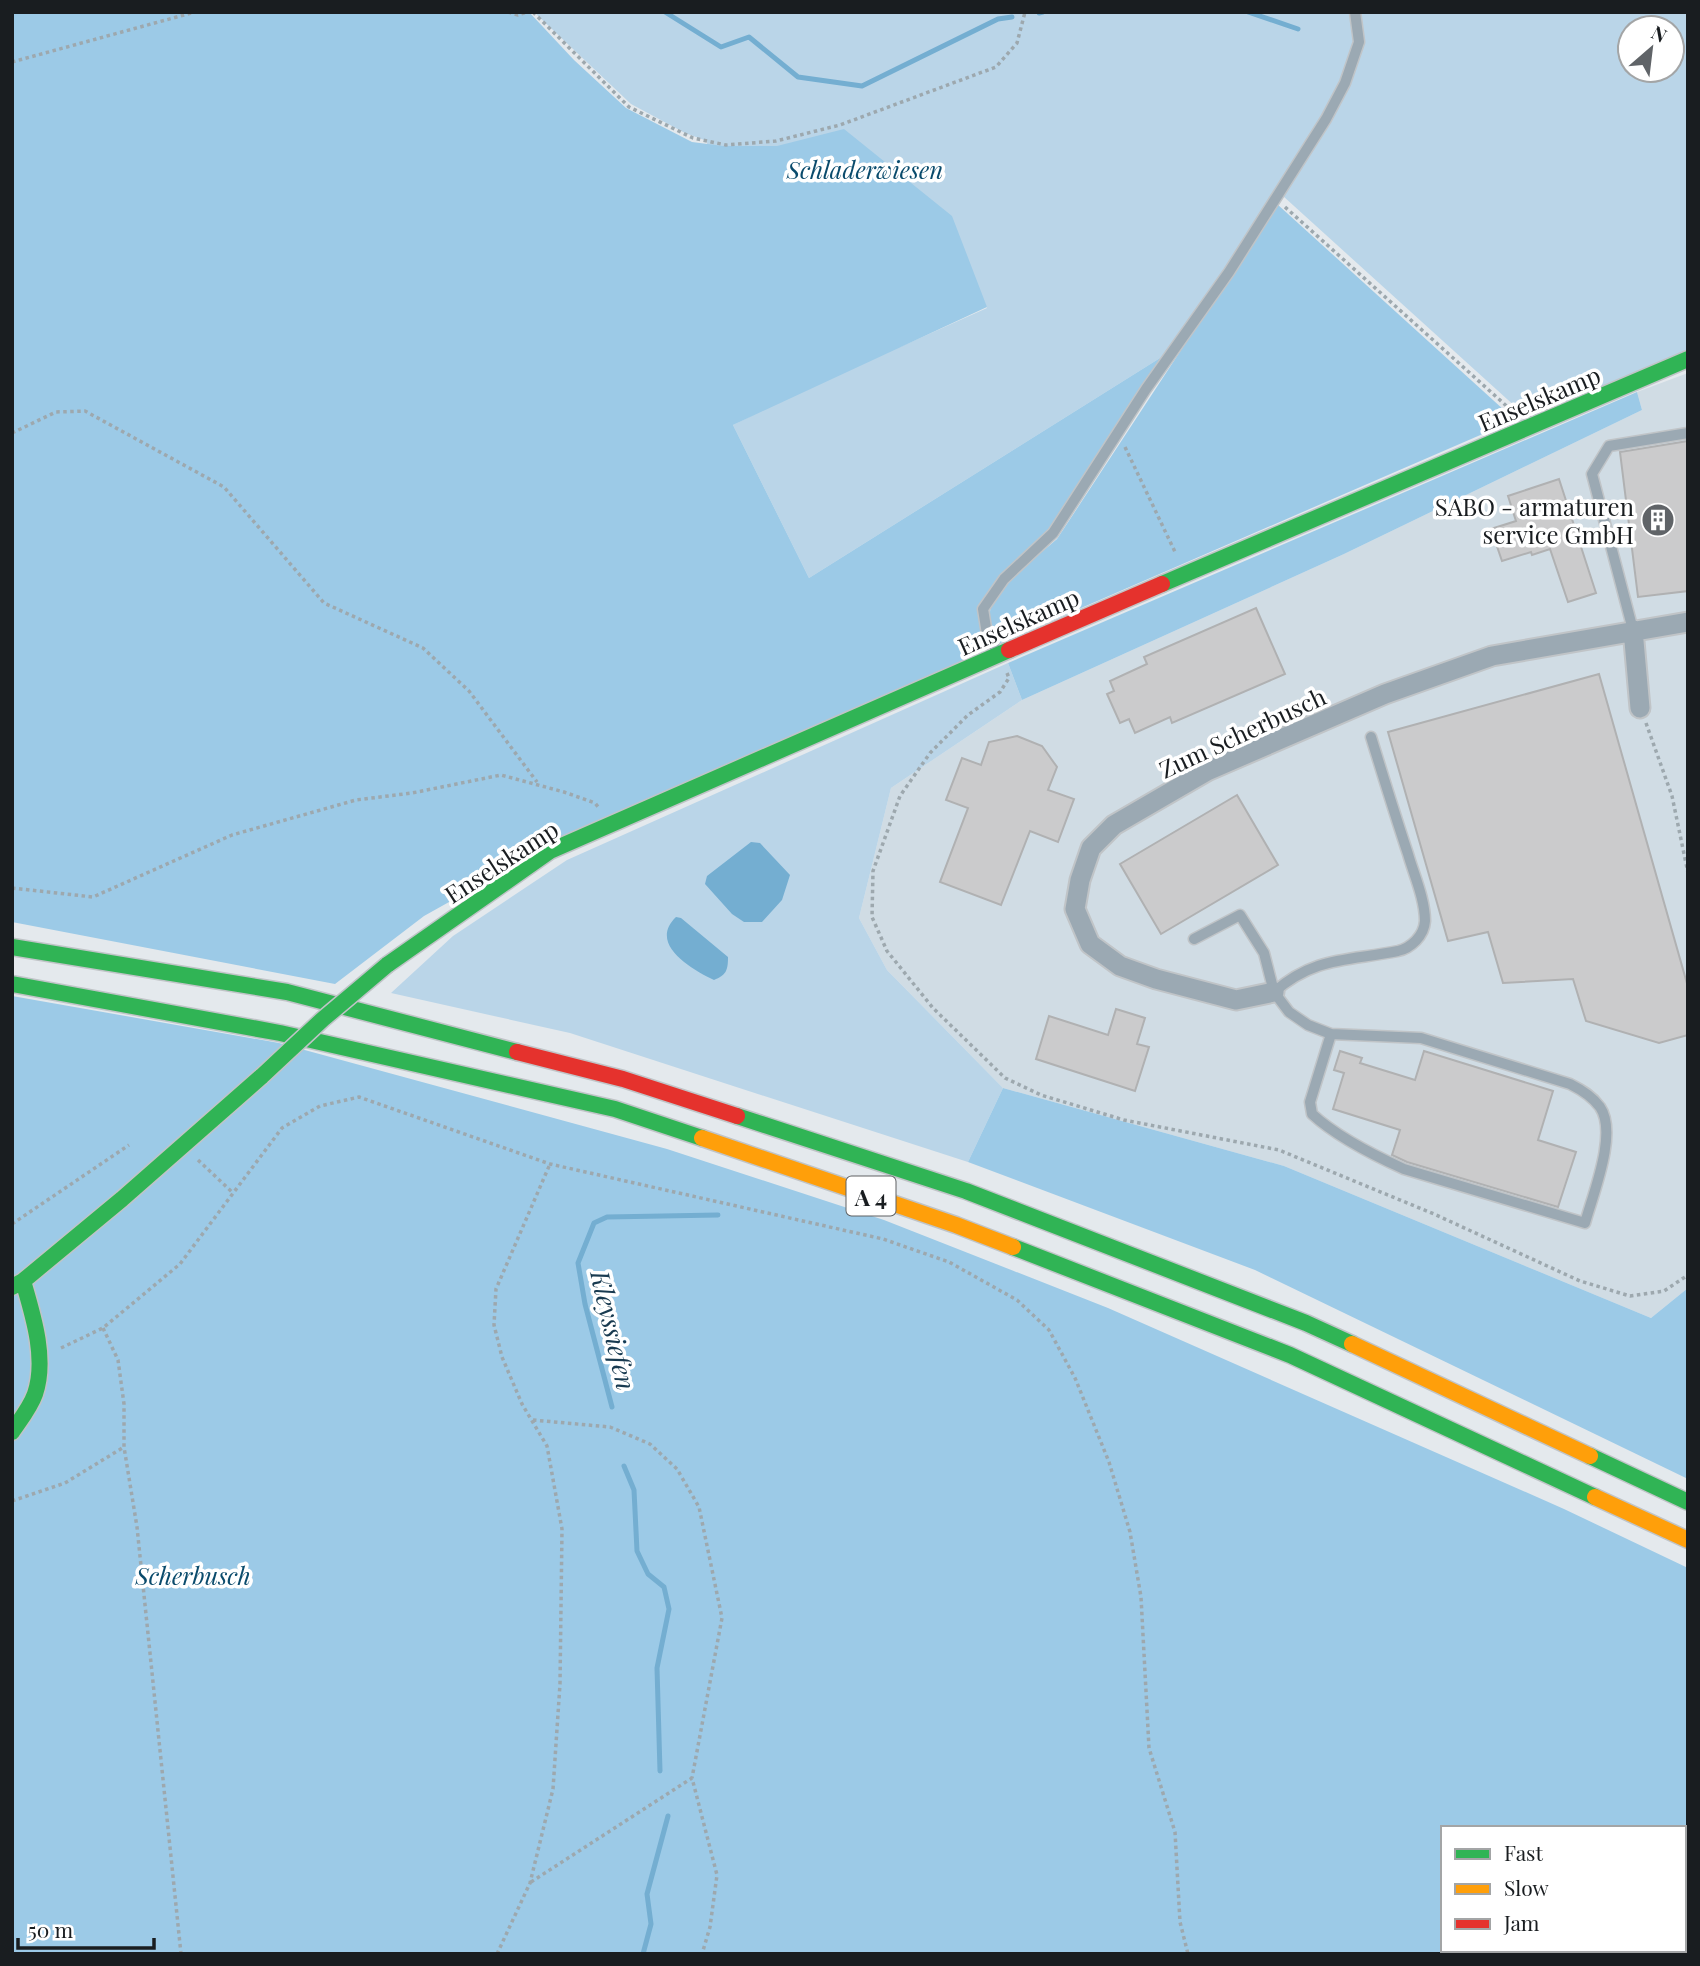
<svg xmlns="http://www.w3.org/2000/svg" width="1700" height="1966" font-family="'Playfair Display',serif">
<rect width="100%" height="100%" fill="#e4e9ed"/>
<path fill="#d0dce4" d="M 1688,373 L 1688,1288 L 1651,1318 L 1284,1166 L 1003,1088 L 887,970 L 859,918 L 891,788 L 1022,700 L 1344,554 L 1642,410 L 1637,392 Z"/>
<path fill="#bad5e8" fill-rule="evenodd" d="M 534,12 L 1350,12 L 1355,42 L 1342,82 L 1323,118 L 1224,272 L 1168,353 L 809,578 L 733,425 L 751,416 L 712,415 L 707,141 L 685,133 L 631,104 ZM 976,282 L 987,308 L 900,347 Z
M 1358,12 L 1688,12 L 1688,351 L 1529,419 L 1283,196 L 1332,121 L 1350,81 ZM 1630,28 L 1672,28 L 1672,70 L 1630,70 Z
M 1008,663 L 1022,700 L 891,788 L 859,918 L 887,970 L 1003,1088 L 968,1162 L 570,1033 L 391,993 L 453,936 L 567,860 Z"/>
<path fill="#9ccae7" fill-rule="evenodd" d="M 12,12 L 529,12 L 574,60 L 626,108 L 692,142 L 723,146 L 777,146 L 844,129 L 952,216 L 987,307 L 733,425 L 809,578 L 1168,353 L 1051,528 L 1003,576 L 979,607 L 981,634 L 989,650 L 546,848 L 424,916 L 335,984 L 12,922 Z
M 1277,204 L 1515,420 L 998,644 C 992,633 988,624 990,612 C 992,591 1041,553 1057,539 Z
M 1637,392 L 1642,410 L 1344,554 L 1022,700 L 1008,663 Z
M 12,996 L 279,1043 L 667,1149 L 884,1220 L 1108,1308 L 1564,1509 L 1688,1568 L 1688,1954 L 12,1954 ZM 1443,1828 L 1684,1828 L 1684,1950 L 1443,1950 Z
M 1003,1088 L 1284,1166 L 1651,1318 L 1688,1288 L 1688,1479 L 1255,1270 L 968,1162 Z"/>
<path fill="#74aed1" d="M 751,842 L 760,843 L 790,875 L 782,900 L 762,922 L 744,922 L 732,914 L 705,884 L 707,876 Z
M 676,917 L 681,918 L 728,957 C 728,971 726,975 714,980 C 691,969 648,944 676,917 Z"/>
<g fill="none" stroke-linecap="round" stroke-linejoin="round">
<path stroke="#74aed1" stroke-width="5" d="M 665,12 L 721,47 L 749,37 L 798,77 L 862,86 L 998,19 L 1012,17
M 1248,12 L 1298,29
M 1039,13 L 1043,12
M 612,1407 L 585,1304 L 578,1263 L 594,1223 L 607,1217 L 718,1215
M 624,1466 L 634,1490 L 637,1551 L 648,1574 L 664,1587 L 669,1609 L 657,1668 L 660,1771
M 643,1954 L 651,1924 L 647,1894 L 668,1816"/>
</g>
<path fill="#cbcbcc" stroke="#b0b1b2" stroke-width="2" d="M 1688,441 L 1688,591 L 1638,597 L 1620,452 Z
M 1559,479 L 1596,593 L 1568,602 L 1550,549 L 1532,555 L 1531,552 L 1502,561 L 1491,529 L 1516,521 L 1508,496 Z
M 1256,608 L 1285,674 L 1172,723 L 1170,717 L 1135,733 L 1129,719 L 1120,723 L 1107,694 L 1114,691 L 1110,681 L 1147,664 L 1144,657 Z
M 1599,674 L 1688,987 L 1688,1035 L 1659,1043 L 1586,1021 L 1573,979 L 1503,983 L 1488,932 L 1448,941 L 1388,732 Z
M 1017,736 L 1042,746 L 1057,767 L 1048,790 L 1074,799 L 1058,842 L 1030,831 L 1001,905 L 940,882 L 968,808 L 946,800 L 962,758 L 981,765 L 989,742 Z
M 1237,795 L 1278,865 L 1161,934 L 1120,864 Z
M 1116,1009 L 1145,1018 L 1137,1044 L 1149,1047 L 1135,1091 L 1036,1059 L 1049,1016 L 1108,1035 Z
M 1340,1051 L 1362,1058 L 1360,1063 L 1415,1080 L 1424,1051 L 1553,1091 L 1538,1140 L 1576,1152 L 1558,1207 L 1407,1162 L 1392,1155 L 1400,1130 L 1333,1109 L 1344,1073 L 1334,1070 Z"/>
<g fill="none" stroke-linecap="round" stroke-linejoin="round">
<defs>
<path id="lane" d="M 1633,630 L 1592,474 L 1609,446 L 1688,433
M 998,653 L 987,634 L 983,609 L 1004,579 L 1053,533 L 1146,389 L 1229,272 L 1326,119 L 1345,83 L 1359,42 L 1355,12
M 1194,939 L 1240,915 L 1264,953 L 1274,992 L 1289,1012 L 1308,1025 L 1331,1034 L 1421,1038 L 1570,1084 C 1582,1090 1592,1096 1600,1107 C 1618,1133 1593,1194 1585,1223 L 1404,1169 C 1373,1155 1337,1137 1312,1114 L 1310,1102 L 1331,1034
M 1274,992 C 1315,956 1349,961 1398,951 C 1411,948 1424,936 1425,921 C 1425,899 1414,875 1408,854 C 1395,815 1383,776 1371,737"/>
<path id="street" d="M 1633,630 L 1640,708
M 1274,992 L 1236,1000 L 1156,979 L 1120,966 L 1090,944 L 1075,909 L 1080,880 L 1091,848 L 1114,825 L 1207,771 L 1385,694 L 1492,656 L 1688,622"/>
<path id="fast" d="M 1162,584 L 1688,359
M 12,947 L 287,992 L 517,1052
M 387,965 L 550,851 L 1009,650
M 12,984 L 280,1033 L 615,1109 L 702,1138
M 737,1116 L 966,1191 L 1306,1323 L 1352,1344
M 1013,1247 L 1290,1355 L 1595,1497
M 12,1287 L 23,1281 L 122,1199 L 262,1076
M 12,1432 C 20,1420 30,1408 35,1394 C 47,1359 33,1315 23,1281
M 1590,1456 L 1688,1502"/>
<path id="slow" d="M 702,1138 L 956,1225 L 1013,1247
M 1352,1344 L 1590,1456
M 1595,1497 L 1688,1540"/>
<path id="jam" d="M 1009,650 L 1162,584
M 517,1052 L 623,1079 L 737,1116"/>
</defs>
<use href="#lane" stroke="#c0c4c7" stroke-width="13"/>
<use href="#street" stroke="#c0c4c7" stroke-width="23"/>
<use href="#fast" stroke="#c0c4c7" stroke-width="19"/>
<use href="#slow" stroke="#c0c4c7" stroke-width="19"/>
<use href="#jam" stroke="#c0c4c7" stroke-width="19"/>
<path stroke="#9da8ae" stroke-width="3.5" stroke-dasharray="3.5 3.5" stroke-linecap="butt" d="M 508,12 L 518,15 L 527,12
M 533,12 L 629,107 L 693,138 L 726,145 L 776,141 L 840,125 L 996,67 L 1017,43 L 1025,12
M 12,62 L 195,12
M 1285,207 L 1511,410
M 12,433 L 56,412 L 85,411 L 224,487 L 324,603 L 423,648 L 469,691 L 537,782
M 1125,447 L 1176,554
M 1007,673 L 1009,678 L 1000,692 L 968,715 L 930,753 L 900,796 L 873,871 L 872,917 L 887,951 L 933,1008 L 1005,1078 L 1041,1095 L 1124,1120 L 1279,1150 L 1434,1214 L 1580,1281 L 1630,1296 L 1664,1291 L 1688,1275
M 1646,723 L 1672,796 L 1688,873
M 12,888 L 93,897 L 232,835 L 356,800 L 412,793 L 501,775 L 564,792 L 595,803 L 599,808
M 198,1160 L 232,1192
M 12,1224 L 129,1145
M 103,1328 L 118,1360 L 124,1404 L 124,1447 L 137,1527 L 181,1954
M 61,1348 L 103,1328 L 180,1264 L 282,1128 L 320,1106 L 359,1097 L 550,1164 L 883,1239 L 949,1262 L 1017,1300 L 1049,1330 L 1075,1378 L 1109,1462 L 1130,1532 L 1141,1597 L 1149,1748 L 1175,1832 L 1180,1922 L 1188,1954
M 533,1420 L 610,1427 L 650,1444 L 677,1469 L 699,1507 L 722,1618 L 692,1778
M 12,1501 L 65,1483 L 124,1447
M 531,1882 L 692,1778 L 717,1875 L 710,1927 L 702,1954
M 497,1954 L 530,1883 L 553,1789 L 560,1684 L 562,1529 L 547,1446 L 522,1404 L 502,1357 L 494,1325 L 496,1289 L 550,1164"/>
<use href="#lane" stroke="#9ba9b3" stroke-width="10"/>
<use href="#street" stroke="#9ba9b3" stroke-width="19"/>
<use href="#fast" stroke="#30b455" stroke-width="16"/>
<use href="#slow" stroke="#ff9f0a" stroke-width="16"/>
<use href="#jam" stroke="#e5322d" stroke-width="16"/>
<defs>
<path id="fast-bridge" d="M 262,1076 L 323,1019 L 387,965"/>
</defs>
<use href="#fast-bridge" stroke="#c0c4c7" stroke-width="19" stroke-linecap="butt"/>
<use href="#fast-bridge" stroke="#30b455" stroke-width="16"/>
</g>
<defs>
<symbol id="building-disc" viewBox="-11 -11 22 22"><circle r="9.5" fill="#606468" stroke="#fff"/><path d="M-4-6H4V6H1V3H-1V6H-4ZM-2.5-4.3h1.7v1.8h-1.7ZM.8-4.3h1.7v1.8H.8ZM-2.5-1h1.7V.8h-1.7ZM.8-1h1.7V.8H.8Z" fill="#fff"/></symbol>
</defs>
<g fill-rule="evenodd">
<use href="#building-disc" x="1639" y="501" width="38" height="38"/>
</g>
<g text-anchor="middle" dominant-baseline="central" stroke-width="7" stroke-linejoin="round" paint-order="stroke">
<rect fill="#fff" stroke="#5e6163" stroke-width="2" x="846.5" y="1176.5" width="49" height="39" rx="5"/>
<g font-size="23" font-weight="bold" fill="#191d20">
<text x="871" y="1196">A 4</text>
</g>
<g font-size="24" font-style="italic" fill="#0a4b6c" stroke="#fff">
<text x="865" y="169">Schladerwiesen</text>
<text x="193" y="1575">Scherbusch</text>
</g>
<g font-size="24" fill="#191d20" stroke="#fff">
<text transform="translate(1539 398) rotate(-23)">Enselskamp</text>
<text transform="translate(1018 621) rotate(-24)">Enselskamp</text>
<text transform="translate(1242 732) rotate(-25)">Zum Scherbusch</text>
<text transform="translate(501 861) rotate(-33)">Enselskamp</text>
</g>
<g font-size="24" fill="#191d20" stroke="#fff" text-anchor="end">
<text x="1634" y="506">SABO - armaturen<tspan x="1634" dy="28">service GmbH</tspan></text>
</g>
<g font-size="26" font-style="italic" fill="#183a50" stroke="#fff">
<text transform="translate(614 1330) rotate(77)">Kleyssiefen</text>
</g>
</g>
<rect width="1700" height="1966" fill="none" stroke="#191d20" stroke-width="28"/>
<rect x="1441" y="1826" width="245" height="126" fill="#ffffff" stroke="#a3a5a6" stroke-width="2"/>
<rect x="1455" y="1849" width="35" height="10" fill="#30b455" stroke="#a3a5a6" stroke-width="2"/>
<text x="1504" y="1861" font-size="21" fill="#191d20">Fast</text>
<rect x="1455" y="1884" width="35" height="10" fill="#ff9f0a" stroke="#a3a5a6" stroke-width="2"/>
<text x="1504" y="1896" font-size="21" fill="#191d20">Slow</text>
<rect x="1455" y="1919" width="35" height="10" fill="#e5322d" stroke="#a3a5a6" stroke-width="2"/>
<text x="1504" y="1931" font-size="21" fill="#191d20">Jam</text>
<g transform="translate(1651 49) rotate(28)"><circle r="33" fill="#ffffff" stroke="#a3a5a6" stroke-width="2"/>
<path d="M0-5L12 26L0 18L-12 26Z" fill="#606468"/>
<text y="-10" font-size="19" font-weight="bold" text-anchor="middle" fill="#191d20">N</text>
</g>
<path d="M18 1938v10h136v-10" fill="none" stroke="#191d20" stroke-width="3.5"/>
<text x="28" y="1938" font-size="21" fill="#191d20" stroke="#ffffff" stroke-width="5" paint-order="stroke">50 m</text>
</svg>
